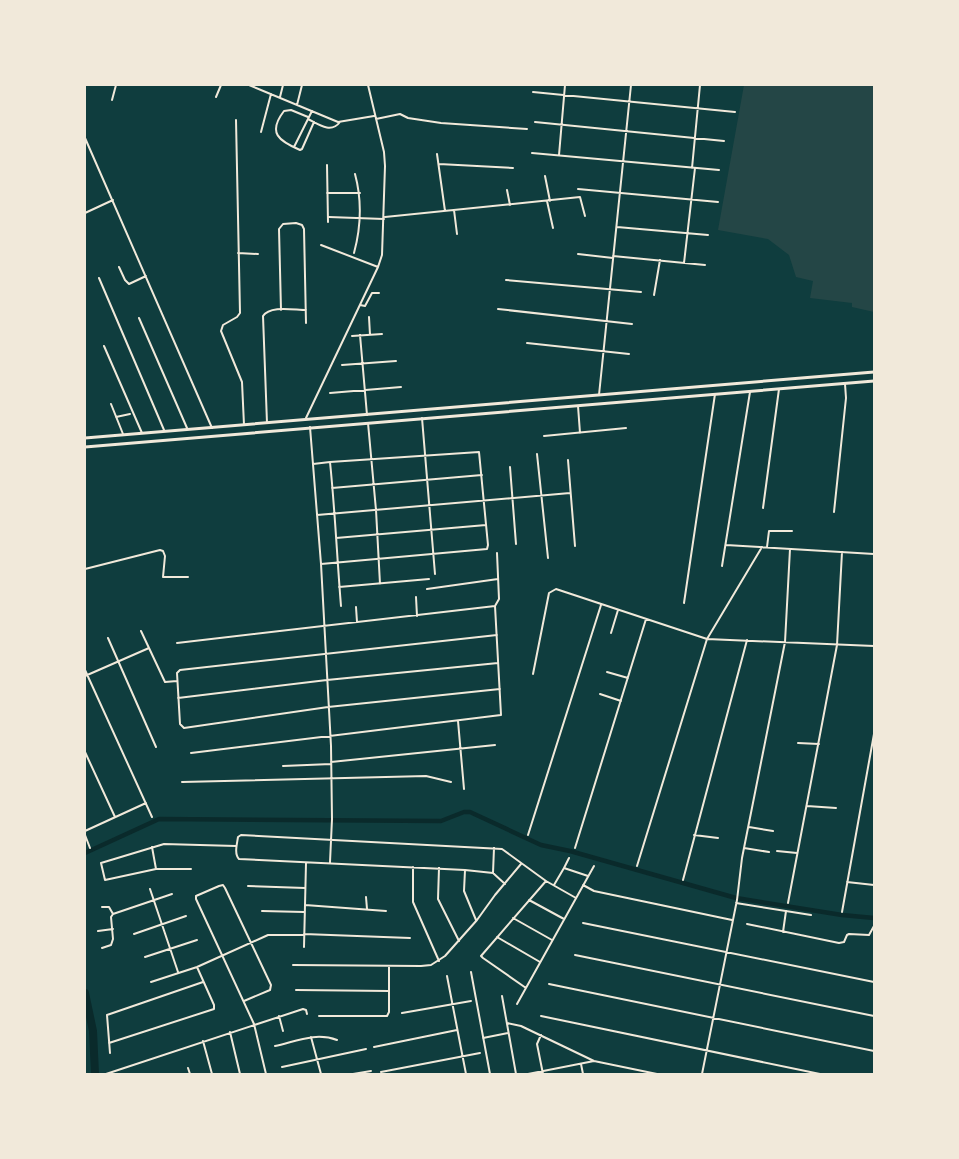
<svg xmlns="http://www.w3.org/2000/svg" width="959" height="1159" font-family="Lora,serif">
<rect width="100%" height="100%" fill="#0f3d3e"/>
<path fill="#244646" d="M 744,85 L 874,85 L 874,312 L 852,307 L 852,303 L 810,298 L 813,281 L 796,277 L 789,255 L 768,239 L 718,230 Z"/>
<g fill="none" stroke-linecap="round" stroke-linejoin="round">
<path stroke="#0a2a2b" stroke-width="4.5" d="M 85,853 L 159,819 L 441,821 L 464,812 L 470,812 L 541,845 L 570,851 L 736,898 L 842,915 L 874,918"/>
<path stroke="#0a2a2b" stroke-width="8" d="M 85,993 L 93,1031 L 95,1074"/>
<path stroke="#f1e9da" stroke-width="2" d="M 249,85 L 338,122 L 374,116
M 533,92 L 735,112
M 216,97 L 221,85
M 280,97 L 283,85
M 112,100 L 116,85
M 297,105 L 302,85
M 308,117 L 291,110 L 284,111 C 267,133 279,141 300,150 L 302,149 L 314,122
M 308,119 C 318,124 331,134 340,122
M 376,119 L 400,114 L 408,118 L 441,123 L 527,129
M 236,120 L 240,313 L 237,317 L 223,325 L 221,331 L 242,382 L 244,425
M 535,122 L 724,141
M 261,132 L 271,94
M 85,138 L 212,428
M 294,147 L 312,111
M 532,153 L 719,170
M 437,154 L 445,211
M 559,155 L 565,85
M 439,164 L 513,168
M 327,165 L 328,222
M 692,168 L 700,85
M 545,176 L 550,201
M 578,189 L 718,202
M 507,190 L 510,205
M 327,193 L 360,193
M 547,201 L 553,228
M 454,210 L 457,234
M 85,213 L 113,200
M 329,217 L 384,219
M 385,217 L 580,197 L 585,216
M 617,227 L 708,235
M 321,245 L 378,267
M 238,253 L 258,254
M 354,253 C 361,227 362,200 355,174
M 578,254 L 613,258
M 613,256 L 705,265
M 684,263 L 695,168
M 119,267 L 125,280 L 129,284 L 146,276
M 99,278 L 164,430
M 506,280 L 641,292
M 654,295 L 660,260
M 360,305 L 365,306 L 372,293 L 379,293
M 498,309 L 632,324
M 281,310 L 279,229 L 283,224 L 296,223 L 302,225 L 304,229 L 306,323
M 369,317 L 370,335
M 139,318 L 187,428
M 360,335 L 367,415
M 352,336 L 382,334
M 527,343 L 629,354
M 104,346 L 142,433
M 342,365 L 396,361
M 330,393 L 401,387
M 599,395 L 631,85
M 111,404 L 123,434
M 578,406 L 580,433
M 116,417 L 130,414
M 306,418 L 378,267 L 382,255 L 385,166 L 384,152 L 368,85
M 422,418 L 435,574
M 267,423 L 263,316 C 270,305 294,310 306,310
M 368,423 L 376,510 L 380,584
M 310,427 L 321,564 L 331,746 L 332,819 L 330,862
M 544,436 L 626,428
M 537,454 L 548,558
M 568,460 L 575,546
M 313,464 L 330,462
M 510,467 L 516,544
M 332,488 L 482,475
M 763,508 L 779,389
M 834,512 L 846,398 L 845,384
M 317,515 L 570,493
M 336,538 L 486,525
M 726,545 L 874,554
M 767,547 L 769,531 L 792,531
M 321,564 L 487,549 L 488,545 L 479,452 L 330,462 C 335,510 337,558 341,606
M 722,566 L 750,392
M 85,569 L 160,550 L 163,551 L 165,556 L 163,577 L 188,577
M 339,587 L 429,579
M 427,589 L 498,579
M 416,597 L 417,616
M 684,603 L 715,394
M 356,607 L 357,622
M 141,631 L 165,682 L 177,681
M 611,633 L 618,610
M 497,635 L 180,670 L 177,673 L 180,724 L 184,728 L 328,707 L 500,689
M 108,638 L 156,747
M 177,643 L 495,606
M 85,670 L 152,817
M 607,672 L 628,678
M 533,674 L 549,593 L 556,589 L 707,639 L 874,646
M 85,676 L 149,648
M 600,694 L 621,701
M 178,698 L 327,680 L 498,663
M 458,721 L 464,789
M 798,743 L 819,744
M 85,752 L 115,817
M 191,753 L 501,715 L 495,606 L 499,599 L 497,553
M 331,762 L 495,745
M 283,766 L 331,764
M 182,782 L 426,776 L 451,782
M 807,806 L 836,808
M 749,827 L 773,831
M 85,831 L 146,803
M 85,835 L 90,848
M 528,835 L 601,605
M 694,835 L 718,838
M 152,847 L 156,869
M 575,848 L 646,619
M 744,848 L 769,852
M 777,851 L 797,853
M 637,866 L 707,639 L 762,547
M 413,867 L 413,902 L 439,961
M 439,868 L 438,899 L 459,941
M 564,868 L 569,858
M 191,869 L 156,869 L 105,880 L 101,863 L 164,844 L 236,846
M 465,870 L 464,891 L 476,920
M 493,873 L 494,848
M 683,880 L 747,640
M 847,882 L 874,885
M 505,884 L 493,873 L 465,870 L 239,859 C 234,854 237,844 238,837 L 241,835 L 502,849 L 546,881 L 576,898
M 554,885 L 564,868 L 588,876
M 583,885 L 594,891 L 732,920
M 248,886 L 305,888
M 150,889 L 178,972
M 366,897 L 367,909
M 529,900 L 564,919
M 736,903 L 811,915
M 788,903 L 837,645 L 842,552
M 305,905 L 386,911
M 262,911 L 304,912
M 842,912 L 874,734
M 113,914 L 172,894
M 513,918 L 552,940
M 583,923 L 874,982
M 747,924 L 839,943 L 844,942 L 847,935 L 849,934 L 869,935 L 874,926
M 98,931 L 113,929
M 783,932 L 786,911
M 134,934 L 186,916
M 304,934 L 410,938
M 497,937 L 540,962
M 304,947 L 306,863
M 102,948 L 111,945 L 113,939 L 111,917 L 113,914 L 109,907 L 102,907
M 575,955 L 874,1016
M 145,957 L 197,940
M 293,965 L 421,966 L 431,965 L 445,956 L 477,920 L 495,895 L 521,864
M 471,972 L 490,1074
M 447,976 L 466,1074
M 151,982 L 197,967 L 268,935 L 304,935
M 549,984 L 874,1051
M 526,988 L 483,958 L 481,956 L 546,881
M 296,990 L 389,991
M 502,996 L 516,1074
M 244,1001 L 270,990 L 271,985 L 225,888 L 223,885 L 219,886 L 196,896 L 196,899 L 254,1024 L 266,1074
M 517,1004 L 594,866
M 402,1013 L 471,1001
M 279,1016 L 283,1031
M 319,1016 L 387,1016 L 389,1012 L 389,966
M 541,1016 L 820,1074
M 507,1023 L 521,1026 L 594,1061 L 657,1074
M 230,1032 L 240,1074
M 541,1035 L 537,1044 L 543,1074
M 311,1037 L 321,1074
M 483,1038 L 508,1033
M 203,1041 L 212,1074
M 109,1043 L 214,1009 L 214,1005 L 197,967
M 275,1046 C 297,1041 316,1032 337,1040
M 374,1047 L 457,1030
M 110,1053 L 107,1015 L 203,982
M 581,1064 L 583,1074
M 282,1067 L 366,1049
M 188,1068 L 190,1074
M 381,1072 L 480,1053
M 106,1074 L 303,1009 L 306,1010 L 307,1014
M 353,1074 L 371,1071
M 528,1074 L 594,1061
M 702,1074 L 737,900 L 742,858 L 785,642 L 790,549"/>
<path stroke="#f1e9da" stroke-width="3" d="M 85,438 L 874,372
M 85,447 L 874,381"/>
</g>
<rect width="959" height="1159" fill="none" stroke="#f1e9da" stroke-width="172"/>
</svg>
